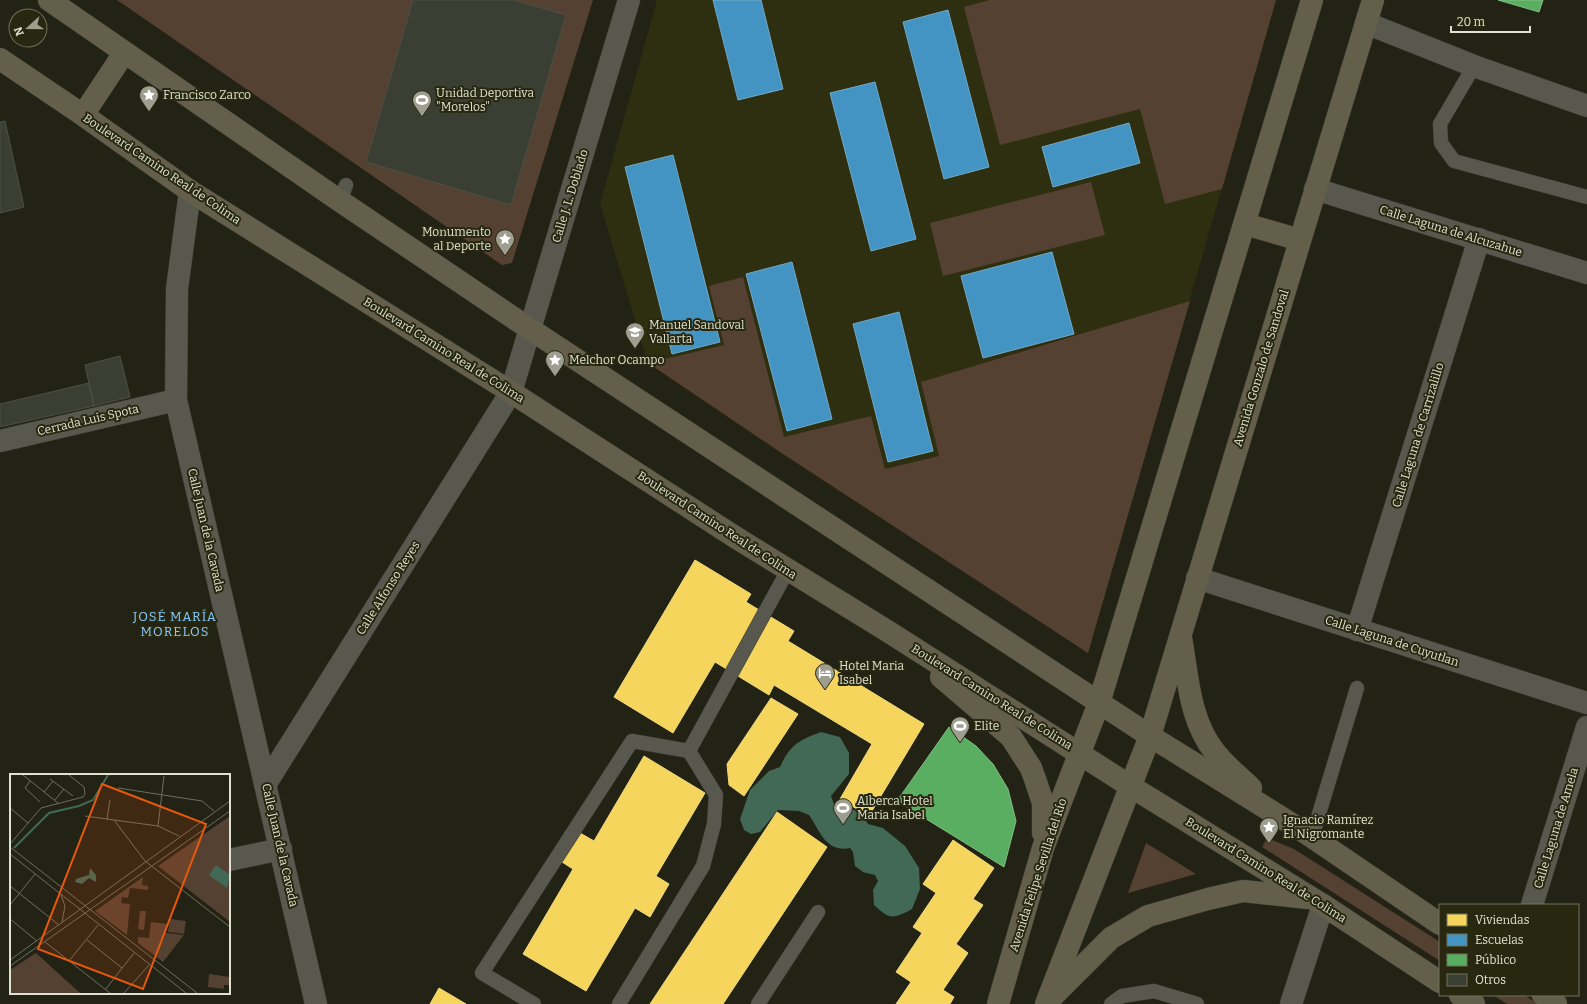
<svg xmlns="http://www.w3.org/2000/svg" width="1587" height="1004" font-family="Bitter,serif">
<rect width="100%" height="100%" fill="#222215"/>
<path fill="#2e2f11" d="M 657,0 L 1276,0 L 1088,653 L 780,452 L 648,363 L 600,204 Z"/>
<path fill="#554131" d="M 117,0 L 593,0 L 512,263 L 502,265 Z
M 989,0 L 1276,0 L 1222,189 L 1165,204 L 1140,109 L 1000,145 L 964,7 Z
M 1091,182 L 1105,235 L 943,276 L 930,223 Z
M 743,277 L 784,437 L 871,416 L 885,469 L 939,456 L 921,382 L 1190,301 L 1088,653 L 780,452 L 648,363 L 724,345 L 709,286 Z
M 1267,838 L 1294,849 L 1440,942 L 1440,961 L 1262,847 Z
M 1146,843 L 1196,874 L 1128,893 Z
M 1493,995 L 1524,995 L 1538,1004 L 1507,1004 Z"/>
<path fill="#426856" d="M 821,732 L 840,737 L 849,753 L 849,774 L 831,796 L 834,804 L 845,806 L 861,813 L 868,824 L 883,828 L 905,846 L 919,868 L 920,889 L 912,909 C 893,919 890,920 874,905 L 873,890 L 878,881 L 875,875 L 863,872 L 855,866 L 853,852 L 850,848 C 826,853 820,831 809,815 L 799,811 L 778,810 L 760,832 L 751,834 L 744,830 L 740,819 L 750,790 L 769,771 L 780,767 C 790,745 799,740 821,732 Z"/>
<path fill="#f6d55c" stroke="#efd97f" d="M 695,560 L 751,594 L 746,602 L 794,631 L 788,641 L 924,724 L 869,816 L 840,799 L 872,744 L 774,685 L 769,695 L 715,662 L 673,733 L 614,697 Z
M 771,698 L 798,714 L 744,796 L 729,785 L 727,764 Z
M 644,756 L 705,793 L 656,876 L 669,884 L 650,917 L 635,908 L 586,991 L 523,954 L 573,869 L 562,862 L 580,833 L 594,841 Z
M 777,812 L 827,847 L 723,1004 L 650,1004 Z
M 953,840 L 994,868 L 973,899 L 983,905 L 956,944 L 968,953 L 943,990 L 954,997 L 950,1004 L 896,1004 L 911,982 L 896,972 L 922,933 L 913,927 L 936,893 L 923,884 Z
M 439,988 L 466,1004 L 430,1004 Z"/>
<path fill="#4393c3" stroke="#72aac7" d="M 713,0 L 761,0 L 783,89 L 738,100 Z
M 948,10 L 989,167 L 944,179 L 903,22 Z
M 875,82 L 916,239 L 871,251 L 830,93 Z
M 1129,123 L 1140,163 L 1053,187 L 1042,147 Z
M 673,155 L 720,342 L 672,354 L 625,167 Z
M 1052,252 L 1074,334 L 983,358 L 961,276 Z
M 792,262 L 832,419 L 787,431 L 746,274 Z
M 899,312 L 933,451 L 888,462 L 853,324 Z"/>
<path fill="#5aae61" stroke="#82bd83" d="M 1498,0 L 1543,0 L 1539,12 Z
M 949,727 L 976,746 L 993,764 L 1008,789 L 1016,821 L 1004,867 L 897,801 Z"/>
<path fill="#3a3e33" stroke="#4c5045" d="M 413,0 L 514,0 L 566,15 L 511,205 L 366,162 Z
M 5,121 L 24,207 L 0,213 L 0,122 Z
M 120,356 L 130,397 L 94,406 L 85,365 Z
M 89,383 L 94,406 L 0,427 L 0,404 Z"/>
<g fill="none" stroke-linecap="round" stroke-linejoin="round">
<defs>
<path id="service" d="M 1474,66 L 1440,124 L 1441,143 L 1454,161 L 1587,197
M 340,201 L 346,185
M 689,751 L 788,570
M 1312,837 L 1357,688
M 534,1004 L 482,973 L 632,741 L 689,751 L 716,795 L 714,824 L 703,866 L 619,1004
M 758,1004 L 818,912
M 1111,1004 L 1122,996 L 1154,991 L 1197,1004"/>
<path id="minor" d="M 1366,23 L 1474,66 L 1587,106
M 1315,189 L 1587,273
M 190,191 L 177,289 L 176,400 L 316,1004
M 0,441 L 176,400
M 1197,578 L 1587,703
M 1357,630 L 1479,239
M 265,785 L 511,392
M 229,860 L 281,849
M 1532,905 L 1587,727
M 1291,1004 L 1323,905"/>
<path id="tertiary" d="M 511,392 L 629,0"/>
<path id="primary" d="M 49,0 L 340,201 L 530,329 L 1150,736 L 1303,831 L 1440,924
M 0,59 L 83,115 L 190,191 L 511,392 L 735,537 L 889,632 L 1130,786 L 1323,905 L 1440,982
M 83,115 L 124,53
M 1245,224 L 1300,240
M 1181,638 C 1188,676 1189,719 1214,751 C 1224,765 1239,776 1251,788
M 941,677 L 1011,737 L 1031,768 L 1035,779 L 1043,803 L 1043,833
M 1460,995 L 1474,1004
M 1543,995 L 1556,1004
M 1052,997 L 1111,938 L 1148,916 L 1208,899 L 1243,891 L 1308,898
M 998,1004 L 1043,848 L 1099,703 L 1312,0
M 1046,1004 L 1150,736 L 1373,0"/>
</defs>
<use href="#service" stroke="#3d3e34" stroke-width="15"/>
<use href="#minor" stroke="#3d3e34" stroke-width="23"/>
<use href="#tertiary" stroke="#3d3e34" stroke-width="23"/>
<use href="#primary" stroke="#3d3e34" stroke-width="23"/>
<use href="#service" stroke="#58584e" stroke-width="14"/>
<use href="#minor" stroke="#58584e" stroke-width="22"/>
<use href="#tertiary" stroke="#58584e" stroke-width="22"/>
<use href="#primary" stroke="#635f4b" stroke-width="22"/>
</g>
<defs>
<symbol id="sight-pin" viewBox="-11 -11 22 30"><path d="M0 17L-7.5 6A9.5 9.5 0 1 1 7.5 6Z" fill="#9d9e8f" stroke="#27280f"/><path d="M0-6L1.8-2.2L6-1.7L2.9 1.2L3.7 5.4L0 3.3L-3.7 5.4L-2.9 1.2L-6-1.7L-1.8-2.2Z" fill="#fff"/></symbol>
<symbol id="stadium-pin" viewBox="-11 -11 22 30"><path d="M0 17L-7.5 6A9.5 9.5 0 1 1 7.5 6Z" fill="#9d9e8f" stroke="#27280f"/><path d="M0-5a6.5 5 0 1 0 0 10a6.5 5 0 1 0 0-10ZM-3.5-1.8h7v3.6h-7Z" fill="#fff"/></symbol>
<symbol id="school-pin" viewBox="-11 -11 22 30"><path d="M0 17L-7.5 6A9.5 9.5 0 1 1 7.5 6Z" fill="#9d9e8f" stroke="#27280f"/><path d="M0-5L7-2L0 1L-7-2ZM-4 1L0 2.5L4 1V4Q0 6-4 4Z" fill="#fff"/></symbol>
<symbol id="hotel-pin" viewBox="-11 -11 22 30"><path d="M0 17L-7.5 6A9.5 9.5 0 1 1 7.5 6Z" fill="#9d9e8f" stroke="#27280f"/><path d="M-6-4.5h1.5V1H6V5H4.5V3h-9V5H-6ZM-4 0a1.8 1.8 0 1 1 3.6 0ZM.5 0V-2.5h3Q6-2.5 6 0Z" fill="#fff"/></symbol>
</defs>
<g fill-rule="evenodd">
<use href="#sight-pin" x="138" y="84" width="22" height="30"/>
<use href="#stadium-pin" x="411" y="89" width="22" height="30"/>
<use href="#sight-pin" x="494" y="228" width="22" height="30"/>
<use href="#school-pin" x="624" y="321" width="22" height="30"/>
<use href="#sight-pin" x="544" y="349" width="22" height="30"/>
<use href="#hotel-pin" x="814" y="662" width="22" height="30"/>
<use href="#stadium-pin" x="949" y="715" width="22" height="30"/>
<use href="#stadium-pin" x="832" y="797" width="22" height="30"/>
<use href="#sight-pin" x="1258" y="816" width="22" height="30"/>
</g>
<g text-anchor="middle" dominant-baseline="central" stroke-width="4" stroke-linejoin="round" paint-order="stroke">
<g font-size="12" fill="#dfe1d1" stroke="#27280f" text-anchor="start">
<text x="436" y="93">Unidad Deportiva<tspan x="436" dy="14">"Morelos"</tspan></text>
<text x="163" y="95">Francisco Zarco</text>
<text x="491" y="232" text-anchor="end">Monumento<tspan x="491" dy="14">al Deporte</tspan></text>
<text x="649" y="325">Manuel Sandoval<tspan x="649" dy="14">Vallarta</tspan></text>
<text x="569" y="360">Melchor Ocampo</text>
<text x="839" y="666">Hotel Maria<tspan x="839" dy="14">Isabel</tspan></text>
<text x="974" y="726">Elite</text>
<text x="857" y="801">Alberca Hotel<tspan x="857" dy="14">Maria Isabel</tspan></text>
<text x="1283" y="820">Ignacio Ramírez<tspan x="1283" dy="14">El Nigromante</tspan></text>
</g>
<g font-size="12" fill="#dfe1d1" stroke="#27280f">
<text transform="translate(162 169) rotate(34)">Boulevard Camino Real de Colima</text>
<text transform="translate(570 196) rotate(-73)">Calle J. L. Doblado</text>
<text transform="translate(1451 231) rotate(17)">Calle Laguna de Alcuzahue</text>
<text transform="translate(444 350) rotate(32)">Boulevard Camino Real de Colima</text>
<text transform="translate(1261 368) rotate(-73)">Avenida Gonzalo de Sandoval</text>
<text transform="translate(88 420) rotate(-13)">Cerrada Luis Spota</text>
<text transform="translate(1418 435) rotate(-73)">Calle Laguna de Carrizalillo</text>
<text transform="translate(717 525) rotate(33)">Boulevard Camino Real de Colima</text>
<text transform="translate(206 530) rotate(77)">Calle Juan de la Cavada</text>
<text transform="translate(388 588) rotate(-58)">Calle Alfonso Reyes</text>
<text transform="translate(1392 641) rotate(18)">Calle Laguna de Cuyutlan</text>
<text transform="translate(992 697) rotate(32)">Boulevard Camino Real de Colima</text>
<text transform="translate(1556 828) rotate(-73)">Calle Laguna de Amela</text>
<text transform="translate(280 845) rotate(77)">Calle Juan de la Cavada</text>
<text transform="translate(1266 870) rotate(32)">Boulevard Camino Real de Colima</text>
<text transform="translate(1038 875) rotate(-72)">Avenida Felipe Sevilla del Río</text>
</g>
<g font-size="13" letter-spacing="1" fill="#87c8fd" stroke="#27280f">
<text x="175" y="616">JOSÉ MARÍA<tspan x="175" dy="15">MORELOS</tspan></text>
</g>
</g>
<g transform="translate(10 774)">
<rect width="220" height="220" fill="#222215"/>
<path d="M 220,42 L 220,148 L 148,92 ZM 133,103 L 132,111 L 138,112 L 138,116 L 120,114 L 118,124 L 112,123 L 111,129 L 120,130 L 117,161 L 85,137 ZM 130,137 L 136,137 L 134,156 L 128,155 ZM 160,145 L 176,147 L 174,160 L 158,158 ZM 141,148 L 157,150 L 156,159 L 174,161 L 153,188 L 128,169 L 128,163 L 139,164 ZM 26,179 L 70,219 L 0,219 L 0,196 ZM 199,200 L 220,203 L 220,211 L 214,211 L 214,215 L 198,213 Z" fill="#554131"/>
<path d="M 206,91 L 220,101 L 217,114 L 199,101 ZM 80,94 L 86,101 L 86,108 L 79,104 L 72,110 L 65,108 L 66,105 L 79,101 Z" fill="#426856"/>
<path fill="none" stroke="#426856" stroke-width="2" d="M 4,74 L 39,39 L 69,32 L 83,26 L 98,1"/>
<path fill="none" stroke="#6e6e60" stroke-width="1" d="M 13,1 L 49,30M 40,5 L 63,22M 20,7 L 15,14 L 30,28M 108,14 L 192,27 L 204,37M 34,18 L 43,7M 45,26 L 54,15M 0,34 L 18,49M 75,42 L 148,52 L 169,62M 97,45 L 100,26M 104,46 L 135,87 L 220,153M 148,52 L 154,2M 0,70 L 31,34 L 73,23 L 75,20 L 74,13 L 59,1M 0,73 L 187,219M 0,80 L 176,219M 0,112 L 49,151M 51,121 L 55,132 L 52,148M 0,131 L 25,100M 0,145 L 27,167M 77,166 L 112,194M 35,168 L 100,219M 0,186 L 220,27M 59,187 L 88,151M 0,192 L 220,37M 95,216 L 124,179M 114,219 L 139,191"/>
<path fill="#e8590c" fill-opacity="0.15" stroke="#e8590c" stroke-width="2" d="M 92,10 L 196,50 L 133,215 L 28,175 Z"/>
<rect width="220" height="220" fill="none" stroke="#dfe1d1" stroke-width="2"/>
</g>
<rect x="1439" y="904" width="140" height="92" fill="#27280f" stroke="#71725d"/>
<rect x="1447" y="914" width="20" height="12" fill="#f6d55c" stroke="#71725d"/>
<text x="1475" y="924" font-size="12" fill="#dfe1d1">Viviendas</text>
<rect x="1447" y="934" width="20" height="12" fill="#4393c3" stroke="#71725d"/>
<text x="1475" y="944" font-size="12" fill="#dfe1d1">Escuelas</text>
<rect x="1447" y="954" width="20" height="12" fill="#5aae61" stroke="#71725d"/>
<text x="1475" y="964" font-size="12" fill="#dfe1d1">Público</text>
<rect x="1447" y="974" width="20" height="12" fill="#3a3e33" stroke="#71725d"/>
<text x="1475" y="984" font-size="12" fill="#dfe1d1">Otros</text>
<g transform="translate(28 28) rotate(249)"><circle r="19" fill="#27280f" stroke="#71725d"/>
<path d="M0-3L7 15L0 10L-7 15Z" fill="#9d9e8f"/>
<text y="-6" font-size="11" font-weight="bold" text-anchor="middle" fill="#dfe1d1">N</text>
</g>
<path d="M1451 26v6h79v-6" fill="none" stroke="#dfe1d1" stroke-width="2"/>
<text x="1457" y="26" font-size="12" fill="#dfe1d1" stroke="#27280f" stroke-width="3" paint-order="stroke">20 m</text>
</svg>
